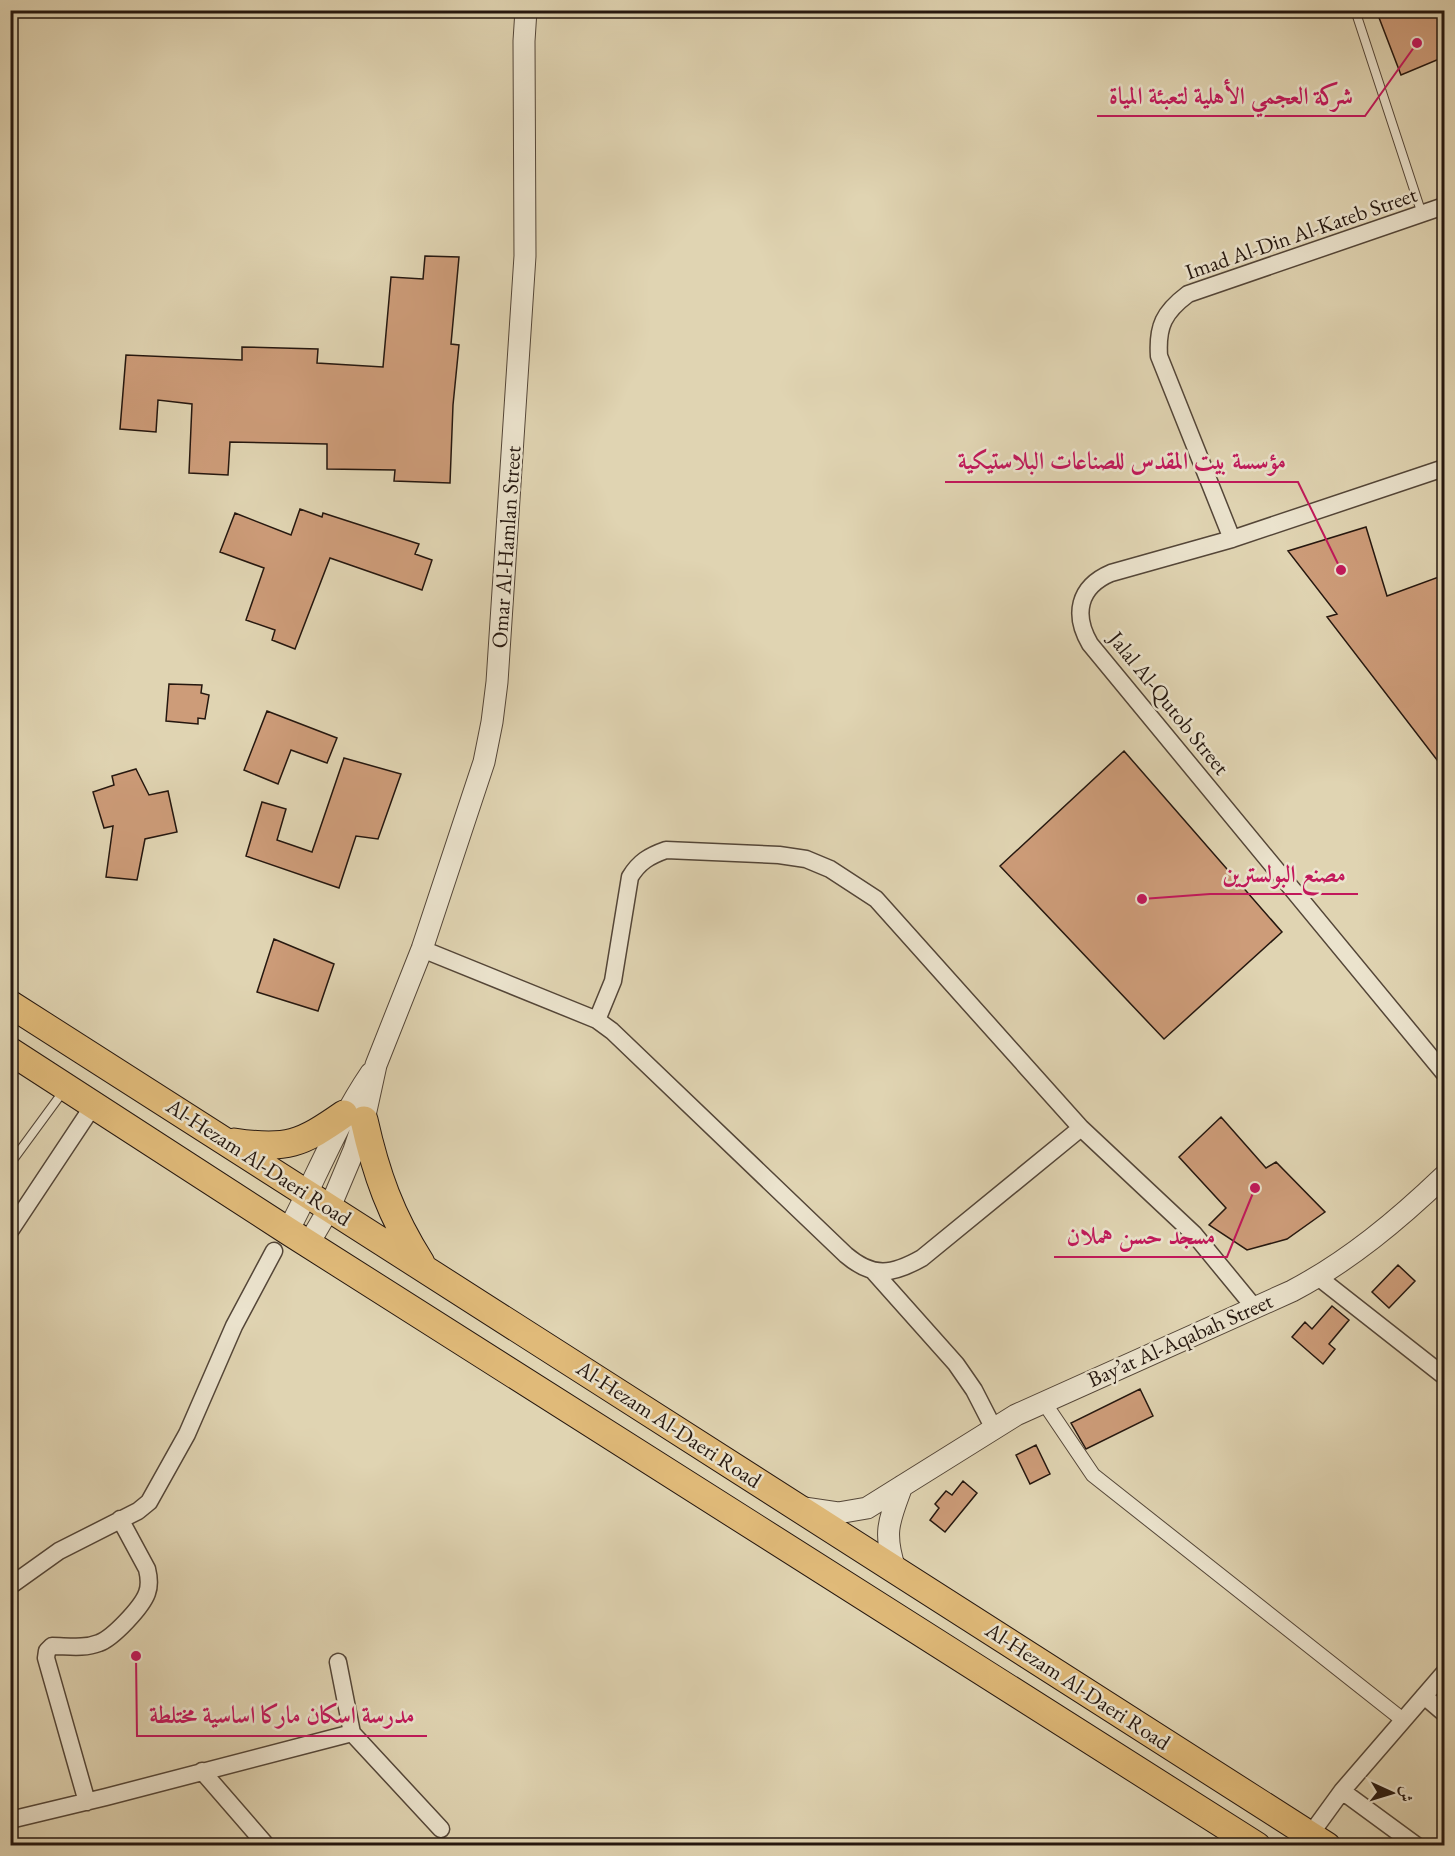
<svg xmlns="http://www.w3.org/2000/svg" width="1455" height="1856" font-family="'EB Garamond',Amiri,serif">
<rect width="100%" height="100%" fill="#e0d4b2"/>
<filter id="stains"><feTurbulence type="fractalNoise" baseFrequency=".00333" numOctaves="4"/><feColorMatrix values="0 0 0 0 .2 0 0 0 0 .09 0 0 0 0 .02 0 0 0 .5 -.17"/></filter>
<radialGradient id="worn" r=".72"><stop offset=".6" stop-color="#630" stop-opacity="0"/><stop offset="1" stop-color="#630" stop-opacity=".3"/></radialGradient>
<path fill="#cd9c79" stroke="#25170f" stroke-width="1.5" d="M 1387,10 L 1438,10 L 1444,29 L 1444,57 L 1401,75 L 1378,15 Z
M 425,256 L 459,257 L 451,344 L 459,345 L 453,405 L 450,483 L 394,481 L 395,470 L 327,469 L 327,444 L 230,442 L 228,475 L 189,473 L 192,404 L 158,400 L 156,432 L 120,429 L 126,355 L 242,360 L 242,347 L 318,349 L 317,363 L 383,367 L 391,277 L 423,279 Z
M 300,509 L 322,517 L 323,513 L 419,544 L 415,554 L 432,560 L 422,590 L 330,558 L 295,649 L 272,640 L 275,630 L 246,620 L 264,568 L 220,552 L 235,513 L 291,535 Z
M 1366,527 L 1387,596 L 1444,575 L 1444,769 L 1327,617 L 1337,614 L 1288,551 Z
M 169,684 L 202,685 L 201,693 L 209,695 L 205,719 L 198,718 L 198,724 L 166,721 Z
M 267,711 L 337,738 L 327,763 L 291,750 L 278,784 L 244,770 Z
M 1124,751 L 1282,932 L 1164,1039 L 1000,866 Z
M 344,758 L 401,774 L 378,839 L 356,836 L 339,888 L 246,856 L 262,802 L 286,809 L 277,840 L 312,852 Z
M 136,769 L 149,795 L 168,791 L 177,832 L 145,839 L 137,880 L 106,877 L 113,826 L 104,828 L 93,792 L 114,785 L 112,776 Z
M 274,939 L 334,964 L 318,1011 L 257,992 Z
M 1221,1117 L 1266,1168 L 1276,1162 L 1325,1212 L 1287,1239 L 1247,1250 L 1209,1225 L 1226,1208 L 1179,1157 Z
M 1398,1265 L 1415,1281 L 1389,1308 L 1372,1292 Z
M 1332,1306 L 1349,1320 L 1329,1344 L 1335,1349 L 1323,1364 L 1292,1337 L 1305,1322 L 1312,1329 Z
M 1140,1389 L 1153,1416 L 1086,1449 L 1071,1423 Z
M 1036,1445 L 1050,1474 L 1030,1484 L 1016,1455 Z
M 963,1481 L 977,1493 L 945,1532 L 930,1520 L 939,1508 L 935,1504 L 946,1491 L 952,1495 Z"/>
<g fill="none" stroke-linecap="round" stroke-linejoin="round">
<defs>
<path id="service" d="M 1355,10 L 1422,214
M 10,1164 L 65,1089"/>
<path id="pedestrian" d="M 1043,1401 L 1093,1475 L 1403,1720"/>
<path id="minor" d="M 1444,468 L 1232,539 L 1111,573 C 1078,587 1073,615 1090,644 L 1444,1073
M 1232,539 L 1159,356 C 1157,326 1164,312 1188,294 L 1444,206
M 422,949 L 597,1020 L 612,1031 L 846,1255 C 873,1278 892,1275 922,1258 L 1081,1128
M 597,1020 L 613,981 L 630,877 C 639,862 649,856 666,850 L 779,855 L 806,859 L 830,869 L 876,899 L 1081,1128 L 1194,1234 L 1254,1307
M 10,1231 L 93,1106
M 874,1272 L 956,1364 L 974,1390 L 993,1427
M 1318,1277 L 1444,1376
M 10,1586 L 59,1551 L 138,1511 L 149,1502 L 187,1434 L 234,1326 L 274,1251
M 338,1662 L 352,1733 L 441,1829
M 1424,1696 L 1444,1713
M 202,1771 L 267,1846
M 1342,1791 L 1417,1846
M 87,1802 L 46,1658 L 47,1651 L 52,1646 C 67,1646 84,1649 99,1643 C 113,1638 142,1607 147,1593 C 150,1585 149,1577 147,1569 L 120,1519
M 10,1820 L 106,1797 L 352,1733
M 1310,1835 L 1342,1791 L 1444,1673"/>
<path id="tertiary" d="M 288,1231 C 316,1178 337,1123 371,1073
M 309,1243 L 330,1207 L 354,1150 L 364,1120 L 376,1065 L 422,949 L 484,762 L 492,722 L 497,682 L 525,256 L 524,41 L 526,10
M 804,1508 L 838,1513 L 867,1508 L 1016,1415 L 1292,1291 C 1349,1261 1398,1220 1444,1176
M 895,1569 C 883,1532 889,1521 902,1486"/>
<path id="primary" d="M 10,1004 L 1327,1846
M 10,1051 L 288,1231 L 1257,1846
M 364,1120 C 376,1174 391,1216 421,1263
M 234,1142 C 287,1150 301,1144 344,1114"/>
</defs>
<use href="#service" stroke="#544638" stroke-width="10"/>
<use href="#pedestrian" stroke="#544638" stroke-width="16"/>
<use href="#minor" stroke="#544638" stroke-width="19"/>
<use href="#tertiary" stroke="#544638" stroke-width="23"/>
<use href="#primary" stroke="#25170f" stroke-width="29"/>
<use href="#service" stroke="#ebe3cd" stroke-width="8"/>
<use href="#pedestrian" stroke="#ebe3cd" stroke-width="14"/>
<use href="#minor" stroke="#ebe3cd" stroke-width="16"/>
<use href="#tertiary" stroke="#ebe3cd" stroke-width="21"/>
<use href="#primary" stroke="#e0ba79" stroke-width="27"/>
</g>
<g text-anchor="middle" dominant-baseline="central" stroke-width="5" stroke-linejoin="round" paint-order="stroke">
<g font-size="22" fill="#25170f" stroke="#ebe3cd">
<text transform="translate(1301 233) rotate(-19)">Imad Al-Din Al-Kateb Street</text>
<text transform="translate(506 547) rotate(-86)">Omar Al-Hamlan Street</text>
<text transform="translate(1169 703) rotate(51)">Jalal Al-Qutob Street</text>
<text transform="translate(259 1162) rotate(33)">Al-Hezam Al-Daeri Road</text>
<text transform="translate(1180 1340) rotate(-24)">Bay’at Al-Aqabah Street</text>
<text transform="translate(669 1424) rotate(33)">Al-Hezam Al-Daeri Road</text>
<text transform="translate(1078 1686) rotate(33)">Al-Hezam Al-Daeri Road</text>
</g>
</g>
<path fill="none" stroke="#c2185b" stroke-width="2" d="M1417 43L1365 116H1097M1341 570L1298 482H945M1142 899L1210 894H1358M1255 1188L1227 1257H1054M136 1656L137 1736H427"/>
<g fill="#c2185b" stroke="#ebe3cd" stroke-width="2">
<circle cx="1417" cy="43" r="6"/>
<circle cx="1341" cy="570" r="6"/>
<circle cx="1142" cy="899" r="6"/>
<circle cx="1255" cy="1188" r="6"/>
<circle cx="136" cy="1656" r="6"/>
</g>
<g font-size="24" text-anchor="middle" font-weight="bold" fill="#c2185b" stroke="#ebe3cd" stroke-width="5" stroke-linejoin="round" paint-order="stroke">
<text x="1231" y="104">شركة العجمي الأهلية لتعبئة المياة</text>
<text x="1122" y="469">مؤسسة بيت المقدس للصناعات البلاستيكية</text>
<text x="1284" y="882">مصنع البولسترين</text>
<text x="1141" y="1244">مسجد حسن هملان</text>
<text x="282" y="1723">مدرسة اسكان ماركا اساسية مختلطة</text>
</g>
<rect width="1455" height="1856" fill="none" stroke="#e0d4b2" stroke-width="36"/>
<rect x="12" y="12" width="1431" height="1832" fill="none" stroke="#25170f" stroke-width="3"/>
<rect x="18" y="18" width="1419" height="1820" fill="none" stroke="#25170f" stroke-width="1.5"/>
<g transform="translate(1392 1793) rotate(94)" stroke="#ebe3cd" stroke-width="4.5" paint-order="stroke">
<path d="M0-4.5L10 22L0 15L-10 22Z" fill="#25170f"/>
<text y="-9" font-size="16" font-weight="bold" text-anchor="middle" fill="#25170f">ش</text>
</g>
<rect width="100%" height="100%" filter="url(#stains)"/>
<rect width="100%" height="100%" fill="url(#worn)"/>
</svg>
